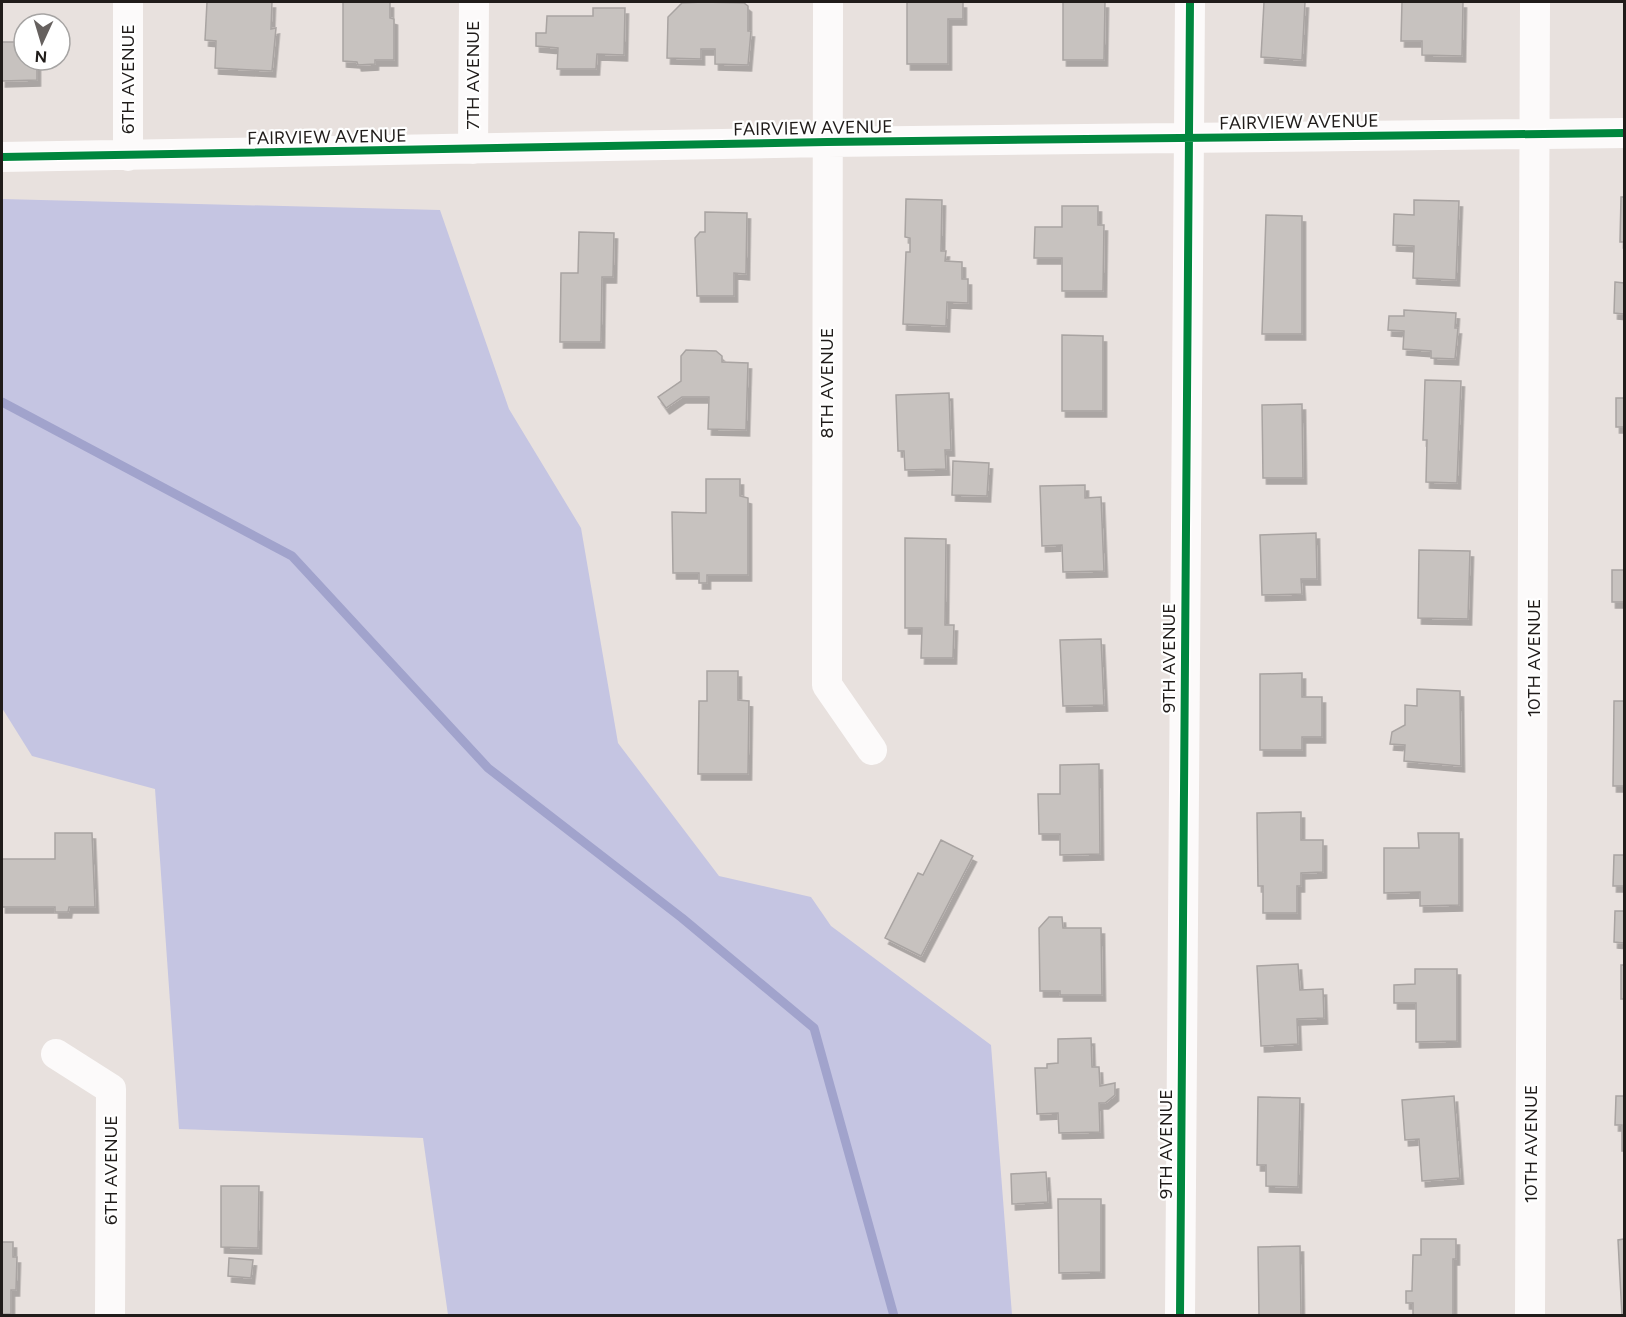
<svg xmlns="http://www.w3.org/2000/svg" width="1626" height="1317" font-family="Figtree,sans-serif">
<defs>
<filter id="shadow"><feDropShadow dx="3.5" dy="6" stdDeviation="0" flood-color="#0004"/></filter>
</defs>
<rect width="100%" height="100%" fill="#e8e1de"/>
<path fill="#c5c5e2" d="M 2,199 L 440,210 L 509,409 L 581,528 L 618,743 L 719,876 L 811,897 L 831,926 L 991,1045 L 1012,1315 L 448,1315 L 423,1138 L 179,1129 L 155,789 L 32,756 L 2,708 Z"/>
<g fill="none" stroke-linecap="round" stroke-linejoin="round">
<path stroke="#a1a3cc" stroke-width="9" d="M 2,402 L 292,556 L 488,768 L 682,918 L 814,1028 L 894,1316"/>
</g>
<path fill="#c7c2bf" stroke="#a9a4a2" stroke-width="1.5" filter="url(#shadow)" d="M 207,2 L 272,2 L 271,29 L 276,28 L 272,71 L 215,68 L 216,41 L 205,40 Z
M 343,2 L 390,2 L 390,18 L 394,19 L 394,60 L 375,60 L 375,64 L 358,65 L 357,62 L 343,61 Z
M 703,2 L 744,3 L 748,6 L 748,31 L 751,31 L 748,65 L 715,64 L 715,49 L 701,49 L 701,59 L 667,58 L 668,17 L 682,3 Z
M 907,2 L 963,2 L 963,19 L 948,19 L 948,64 L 907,64 Z
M 1063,2 L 1105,2 L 1104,60 L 1063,60 Z
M 1264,2 L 1305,2 L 1302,60 L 1261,57 Z
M 1402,2 L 1463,2 L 1462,56 L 1422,55 L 1422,41 L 1401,41 Z
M 593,8 L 625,8 L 624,55 L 597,54 L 596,69 L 557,69 L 558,48 L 536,46 L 536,33 L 546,33 L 547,16 L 593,16 Z
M 2,42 L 24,42 L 24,60 L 37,60 L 37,80 L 2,81 Z
M 1621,197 L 1624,197 L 1624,242 L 1620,242 Z
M 906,199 L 942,200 L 941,251 L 946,251 L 945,261 L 962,262 L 962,279 L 968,279 L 968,303 L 947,302 L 946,326 L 903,324 L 906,252 L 910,252 L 910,238 L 905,237 Z
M 1414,200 L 1459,201 L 1456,280 L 1413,278 L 1414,246 L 1393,245 L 1394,214 L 1414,215 Z
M 1062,206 L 1098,206 L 1098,225 L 1104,225 L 1103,291 L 1062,291 L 1062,258 L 1034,258 L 1035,227 L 1062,227 Z
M 705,212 L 747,213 L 746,274 L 734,273 L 734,296 L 697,296 L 695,238 L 700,232 L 705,232 Z
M 1266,215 L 1302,216 L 1302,334 L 1262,334 Z
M 579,232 L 614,233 L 613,277 L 602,277 L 601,342 L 560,342 L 561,273 L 578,273 Z
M 1615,282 L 1624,283 L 1624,314 L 1614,313 Z
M 1404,310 L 1456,313 L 1455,328 L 1458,328 L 1455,359 L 1431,358 L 1431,351 L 1403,349 L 1404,331 L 1388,330 L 1389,316 L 1404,316 Z
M 1062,335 L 1103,336 L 1103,411 L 1062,411 Z
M 686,350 L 716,351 L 722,356 L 722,362 L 748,363 L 746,430 L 708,429 L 709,397 L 682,397 L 666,408 L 658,397 L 681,381 L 681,356 Z
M 1425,380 L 1461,381 L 1457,483 L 1426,482 L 1427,440 L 1423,440 Z
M 949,393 L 951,450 L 945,450 L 946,469 L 905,470 L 904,451 L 898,451 L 896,395 Z
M 1616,398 L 1624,398 L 1624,427 L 1616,427 Z
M 1302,404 L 1303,478 L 1263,478 L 1262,405 Z
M 953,461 L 989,463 L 987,496 L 952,495 Z
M 706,479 L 740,479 L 740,496 L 748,498 L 748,575 L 707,575 L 707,583 L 699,583 L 699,573 L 673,573 L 672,512 L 706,513 Z
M 1085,485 L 1085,498 L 1101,497 L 1104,571 L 1063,572 L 1062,545 L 1042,546 L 1040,486 Z
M 1316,533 L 1317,579 L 1301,579 L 1302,594 L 1262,595 L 1260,535 Z
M 905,538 L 946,539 L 945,625 L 954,625 L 953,658 L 921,658 L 922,628 L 905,628 Z
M 1419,550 L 1470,551 L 1468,619 L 1418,618 Z
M 1612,570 L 1624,570 L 1624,602 L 1612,602 Z
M 1101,639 L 1104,705 L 1063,706 L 1060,640 Z
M 707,671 L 738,671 L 738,700 L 749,701 L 748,774 L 698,774 L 699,701 L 707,701 Z
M 1302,673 L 1302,697 L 1322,697 L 1322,737 L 1302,737 L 1302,750 L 1260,750 L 1260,674 Z
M 1417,689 L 1460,691 L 1461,766 L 1404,761 L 1405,745 L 1390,744 L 1392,732 L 1405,725 L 1405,705 L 1417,706 Z
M 1614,701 L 1624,701 L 1624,786 L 1613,786 Z
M 1099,764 L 1100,854 L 1060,855 L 1060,834 L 1039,834 L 1038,794 L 1060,794 L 1060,765 Z
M 1301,812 L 1301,840 L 1323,840 L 1323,872 L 1301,873 L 1301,886 L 1297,886 L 1297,913 L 1263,913 L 1263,886 L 1258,886 L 1257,813 Z
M 55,833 L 92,833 L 95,907 L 69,907 L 68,912 L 55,912 L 55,907 L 2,907 L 2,859 L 55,859 Z
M 1418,833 L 1459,833 L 1459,905 L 1420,906 L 1420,892 L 1384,893 L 1384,848 L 1419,848 Z
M 941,840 L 973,856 L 921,956 L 885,938 L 918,873 L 923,875 Z
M 1614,855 L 1624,855 L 1624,886 L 1613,886 Z
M 1615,911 L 1624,911 L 1624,943 L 1614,942 Z
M 1049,917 L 1062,917 L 1063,928 L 1101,928 L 1102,995 L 1060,995 L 1060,991 L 1040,991 L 1039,928 Z
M 1298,964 L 1300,990 L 1323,989 L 1324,1018 L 1297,1019 L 1298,1044 L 1261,1046 L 1257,966 Z
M 1621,965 L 1624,965 L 1624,999 L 1621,999 Z
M 1415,969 L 1457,969 L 1457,1041 L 1416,1042 L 1416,1003 L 1394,1003 L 1394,985 L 1415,984 Z
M 1091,1038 L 1092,1067 L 1099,1067 L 1100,1086 L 1115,1083 L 1115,1095 L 1105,1103 L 1099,1103 L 1100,1132 L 1059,1133 L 1058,1113 L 1037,1114 L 1035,1068 L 1047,1068 L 1047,1064 L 1058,1063 L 1058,1039 Z
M 1454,1096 L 1460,1178 L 1422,1181 L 1419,1139 L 1405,1140 L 1402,1100 Z
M 1616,1096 L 1624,1096 L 1624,1151 L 1622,1151 L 1622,1125 L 1615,1125 Z
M 1258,1097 L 1300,1098 L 1298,1187 L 1266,1186 L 1266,1165 L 1257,1165 Z
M 1046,1172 L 1048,1202 L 1012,1204 L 1011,1174 Z
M 221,1186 L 259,1186 L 258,1248 L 221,1247 Z
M 1058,1199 L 1101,1199 L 1101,1272 L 1059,1273 Z
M 1421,1239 L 1456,1239 L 1456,1259 L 1453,1259 L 1453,1316 L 1413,1316 L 1413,1303 L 1406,1303 L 1406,1291 L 1412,1291 L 1413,1255 L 1421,1255 Z
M 1624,1239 L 1624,1316 L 1622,1316 L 1618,1240 Z
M 2,1242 L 13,1242 L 13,1257 L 17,1257 L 16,1290 L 11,1290 L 11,1314 L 2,1314 Z
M 1300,1246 L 1301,1316 L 1259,1316 L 1258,1247 Z
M 229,1258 L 253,1260 L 251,1278 L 228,1276 Z"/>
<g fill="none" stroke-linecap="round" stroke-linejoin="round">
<path stroke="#fcfafa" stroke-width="30" d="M 828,2 L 827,685 L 872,750
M 473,149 L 474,2
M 128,156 L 128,2
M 2,157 L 827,142 L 1624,133
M 56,1054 L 111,1089 L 110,1316
M 1180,1316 L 1190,2
M 1530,1316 L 1535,2"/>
<defs>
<path id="cycleway" d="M 2,157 L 827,142 L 1624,133
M 1180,1316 L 1190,2"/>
</defs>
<use href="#cycleway" stroke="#fff" stroke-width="11"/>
<use href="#cycleway" stroke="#00873e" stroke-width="8"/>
</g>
<g text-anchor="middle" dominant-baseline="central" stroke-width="4.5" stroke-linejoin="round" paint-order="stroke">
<g font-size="18" fill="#201c1a" stroke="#fff">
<text transform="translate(473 75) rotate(-90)">7TH AVENUE</text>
<text transform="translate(128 79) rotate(-90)">6TH AVENUE</text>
<text transform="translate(1299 122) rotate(-1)">FAIRVIEW AVENUE</text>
<text transform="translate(813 128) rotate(-1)">FAIRVIEW AVENUE</text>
<text transform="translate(327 137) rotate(-1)">FAIRVIEW AVENUE</text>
<text transform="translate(827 383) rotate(-90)">8TH AVENUE</text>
<text transform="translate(1169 658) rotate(-90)">9TH AVENUE</text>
<text transform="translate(1534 658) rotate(-90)">10TH AVENUE</text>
<text transform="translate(1166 1144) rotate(-90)">9TH AVENUE</text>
<text transform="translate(1531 1144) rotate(-90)">10TH AVENUE</text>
<text transform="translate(111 1170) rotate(-90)">6TH AVENUE</text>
</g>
</g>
<rect width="1626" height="1317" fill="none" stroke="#201c1a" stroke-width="6"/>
<g transform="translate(42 42) rotate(184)"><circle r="28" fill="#ffffff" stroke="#a6a4a3" stroke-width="1.5"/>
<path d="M0-4.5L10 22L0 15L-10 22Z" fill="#66615f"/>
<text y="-9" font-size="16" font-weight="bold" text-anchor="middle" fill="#201c1a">N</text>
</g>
</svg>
